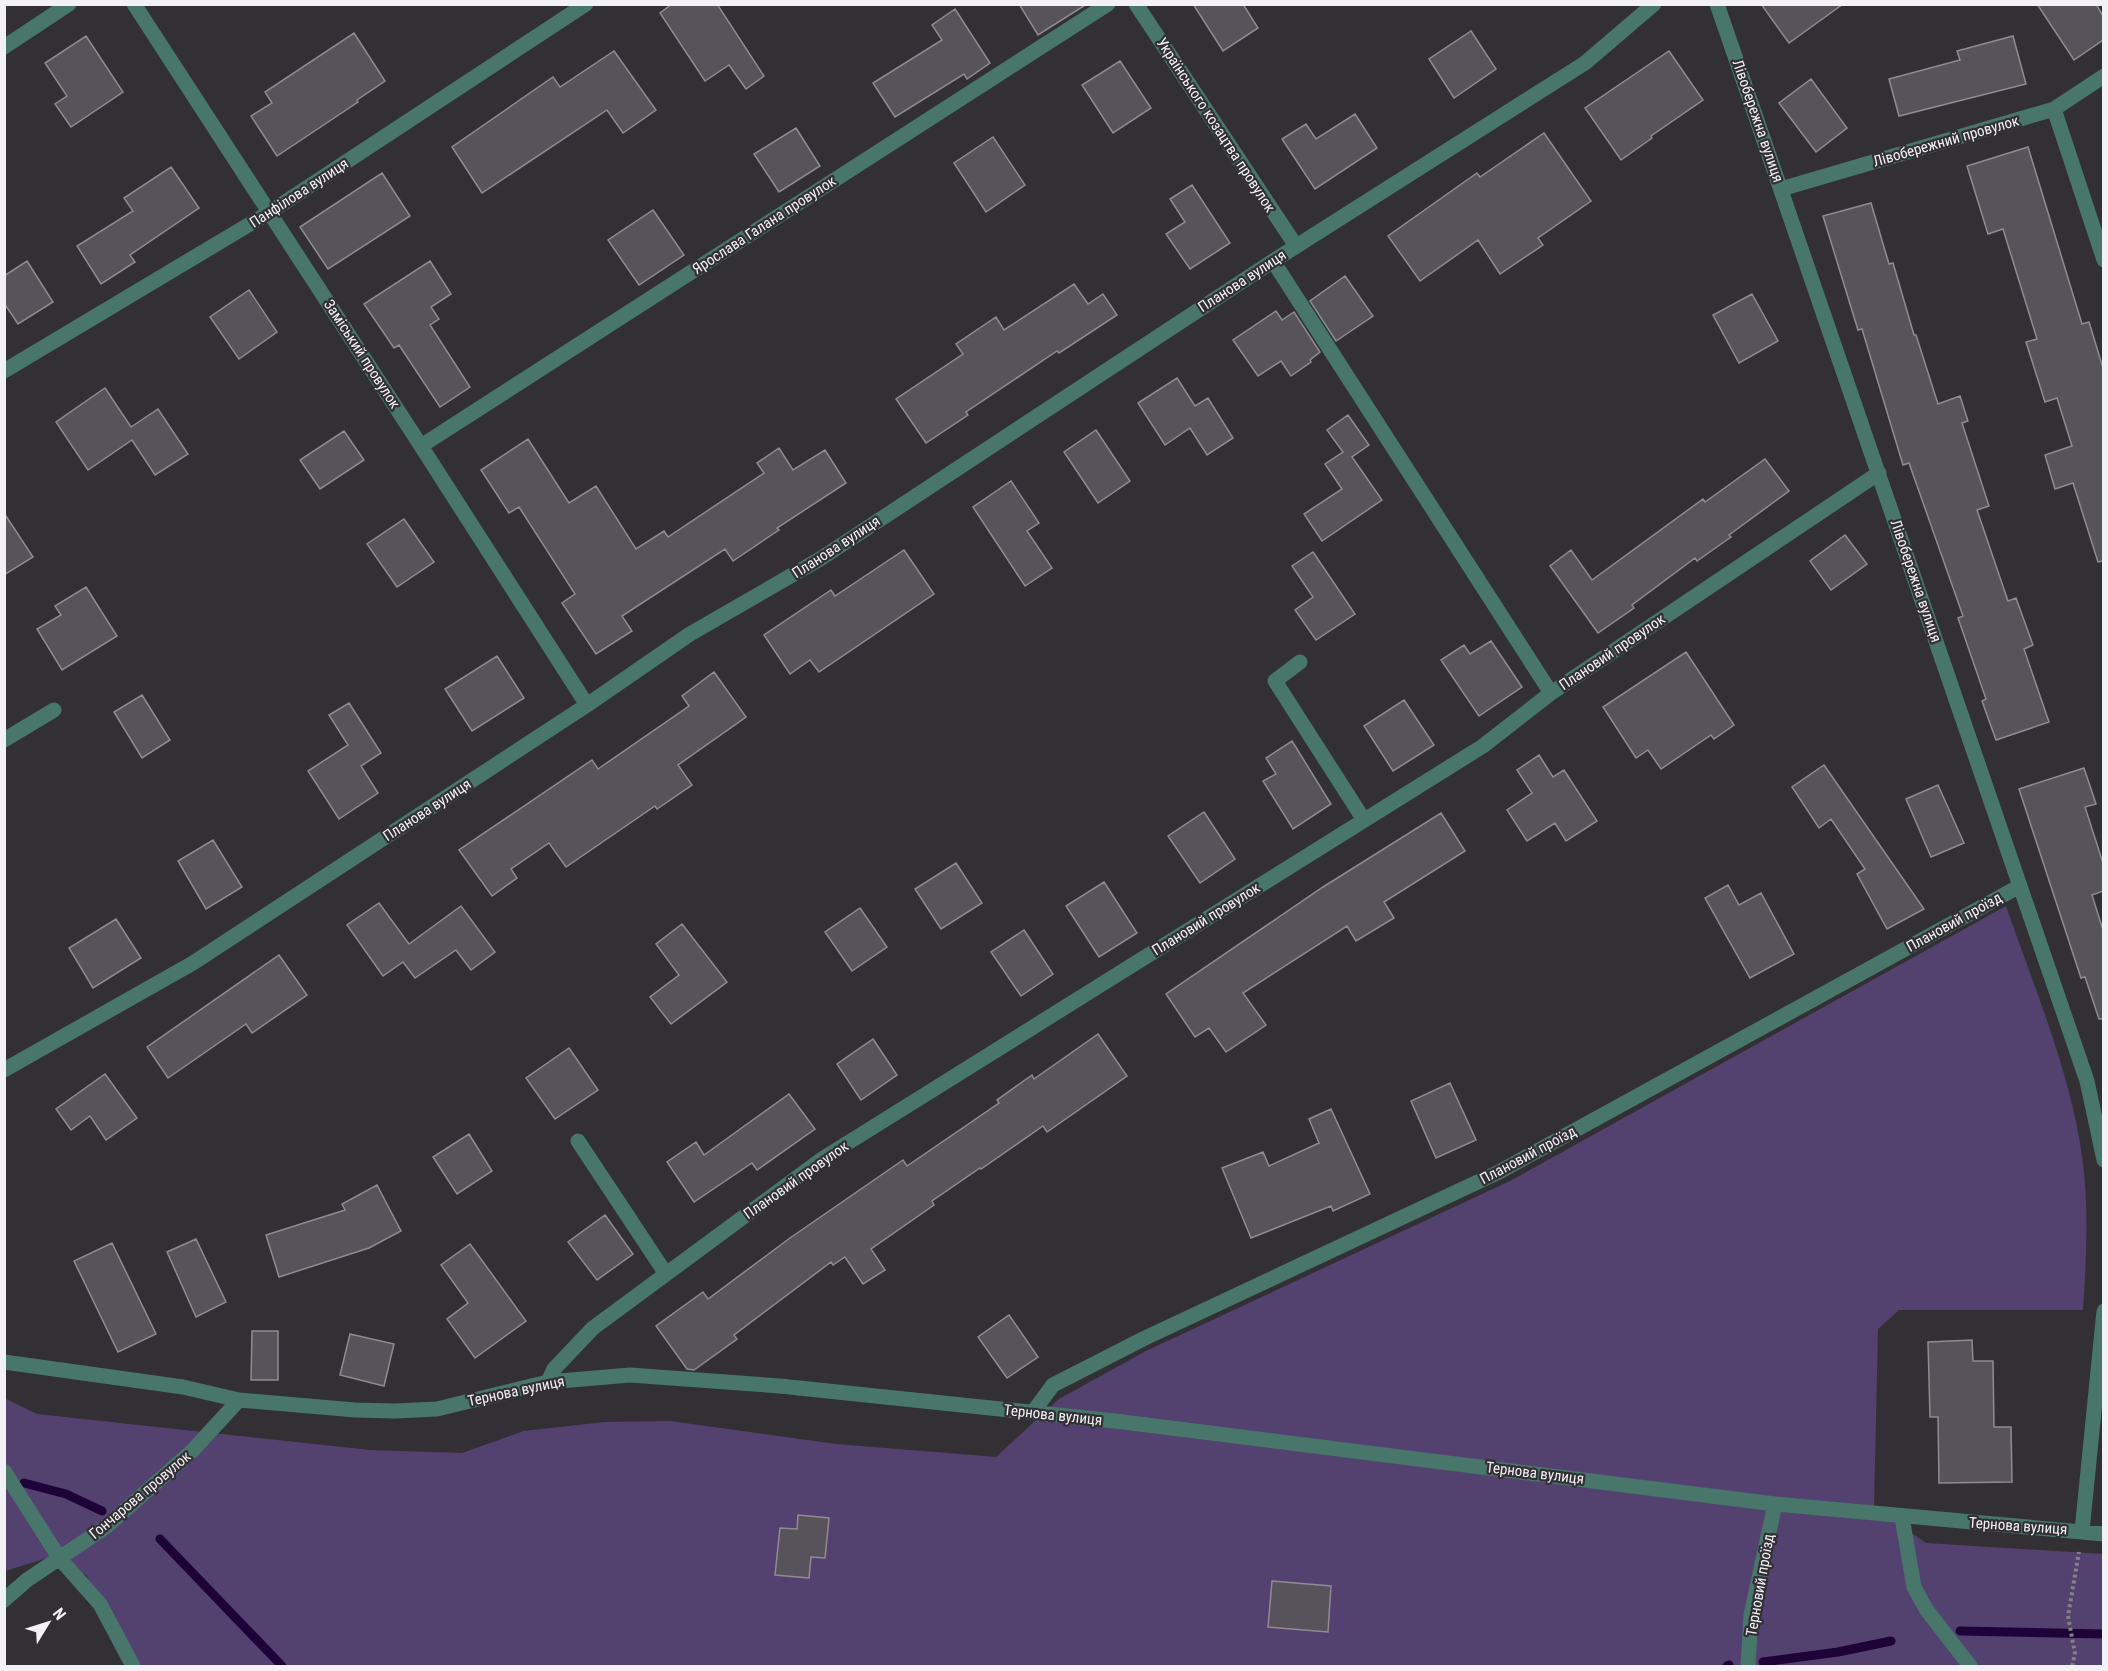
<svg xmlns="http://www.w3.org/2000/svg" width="2108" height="1671" font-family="'Roboto Condensed',sans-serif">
<rect width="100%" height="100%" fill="#323035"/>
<path fill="#534270" d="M 2006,906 C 2034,987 2073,1078 2083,1164 C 2089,1212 2086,1262 2083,1310 L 1899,1310 L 1878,1329 L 1874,1507 L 1926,1543 L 2103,1554 L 2103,1666 L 132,1666 L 86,1575 L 47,1558 L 5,1571 L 4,1398 L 37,1414 L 370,1450 L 462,1453 L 524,1431 L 605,1422 L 670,1421 L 836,1444 L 996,1457 L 1059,1399 L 1146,1351 L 1510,1181 Z"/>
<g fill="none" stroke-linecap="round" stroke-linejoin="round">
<path stroke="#1d0338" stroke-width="9" d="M 24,1483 L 66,1494 L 102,1511
M 160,1539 L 282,1666
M 1960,1631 L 2104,1634
M 1763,1662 L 1838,1652 L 1891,1641
M 1727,1666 L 1729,1665"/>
</g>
<path fill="#56545a" stroke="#8e8c92" stroke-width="1.5" d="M 672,4 L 717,4 L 764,76 L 746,89 L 729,65 L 705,81 L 660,13 Z
M 1019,4 L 1087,4 L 1038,35 Z
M 1193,4 L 1243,4 L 1258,28 L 1223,51 Z
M 1761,4 L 1843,4 L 1789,43 Z
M 2037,4 L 2096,4 L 2103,16 L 2103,40 L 2074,60 Z
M 955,9 L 990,63 L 967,79 L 964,74 L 895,117 L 873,83 L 942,40 L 932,25 Z
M 1471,31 L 1496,69 L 1454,98 L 1429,59 Z
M 354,33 L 385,81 L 357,100 L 358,102 L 277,156 L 251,116 L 272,103 L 265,92 Z
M 86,36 L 123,92 L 71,127 L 55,104 L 67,96 L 45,63 Z
M 2013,36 L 2026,84 L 1899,116 L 1889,79 L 1960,60 L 1957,51 Z
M 614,51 L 656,110 L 623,133 L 607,110 L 482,193 L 452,147 L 553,77 L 560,87 Z
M 1669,51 L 1703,100 L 1651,136 L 1652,138 L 1621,160 L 1585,108 Z
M 1120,61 L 1151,108 L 1113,133 L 1082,85 Z
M 1811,79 L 1847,128 L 1816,152 L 1779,103 Z
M 1355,114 L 1377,148 L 1315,189 L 1282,139 L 1306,124 L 1316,139 Z
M 796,128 L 820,166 L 779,192 L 754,154 Z
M 1544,133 L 1591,201 L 1538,238 L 1543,245 L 1500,274 L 1478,240 L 1420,281 L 1388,236 L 1477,173 L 1480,177 Z
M 993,137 L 1025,185 L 986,212 L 954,163 Z
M 2028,147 L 2082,324 L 2089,322 L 2103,368 L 2103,561 L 2098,562 L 2073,483 L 2055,489 L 2045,455 L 2072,446 L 2057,398 L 2045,402 L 2026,342 L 2037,339 L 2003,229 L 1988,234 L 1967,166 Z
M 171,167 L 199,208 L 130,255 L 135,262 L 101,284 L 77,246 L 133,211 L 124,198 Z
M 382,173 L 410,216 L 328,269 L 300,227 Z
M 1192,185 L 1230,243 L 1190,269 L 1166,234 L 1185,222 L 1170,199 Z
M 1871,203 L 1889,264 L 1893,263 L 1914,335 L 1916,335 L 1938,404 L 1960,396 L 1968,421 L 1962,423 L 1989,506 L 1977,510 L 2008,601 L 2016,598 L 2033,645 L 2024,649 L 2049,722 L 1996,740 L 1982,701 L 1986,699 L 1958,618 L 1963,616 L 1909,463 L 1903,465 L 1862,329 L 1858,330 L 1823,216 Z
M 653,210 L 684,255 L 639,285 L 608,240 Z
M 27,261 L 53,302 L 18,324 L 4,303 L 4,276 Z
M 430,261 L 451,294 L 431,307 L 439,319 L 430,325 L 470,387 L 440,407 L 399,345 L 394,348 L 364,304 Z
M 1345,276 L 1373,316 L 1336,341 L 1310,301 Z
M 1074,284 L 1088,304 L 1103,294 L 1117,315 L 1059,353 L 1057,351 L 966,412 L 968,415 L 926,443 L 896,399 L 963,354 L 956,344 L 996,317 L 1004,330 Z
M 249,290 L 277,332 L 239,359 L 210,317 Z
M 1752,294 L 1778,341 L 1739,363 L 1713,315 Z
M 1276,311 L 1282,320 L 1294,312 L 1320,352 L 1310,360 L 1311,362 L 1291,376 L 1281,361 L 1258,376 L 1233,340 Z
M 1177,378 L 1195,406 L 1208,398 L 1233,438 L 1207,455 L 1190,428 L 1165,445 L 1138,403 Z
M 105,388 L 131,427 L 158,409 L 188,454 L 155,475 L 132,440 L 88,470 L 56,422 Z
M 1348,415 L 1369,445 L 1352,457 L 1382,500 L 1322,541 L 1304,514 L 1342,489 L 1325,464 L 1343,452 L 1327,430 Z
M 1096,430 L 1130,481 L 1098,503 L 1064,452 Z
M 344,431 L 364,460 L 320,489 L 300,460 Z
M 528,439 L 569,503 L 596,486 L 636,549 L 664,531 L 668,537 L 764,473 L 757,463 L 779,448 L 793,470 L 825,450 L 846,483 L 777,528 L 779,530 L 733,561 L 725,549 L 622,616 L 632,631 L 596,654 L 562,603 L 575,594 L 519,507 L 509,513 L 481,470 Z
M 1765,459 L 1789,491 L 1729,535 L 1731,537 L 1697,561 L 1695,558 L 1632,605 L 1634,608 L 1598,633 L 1550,566 L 1571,550 L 1592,580 L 1703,499 L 1705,502 Z
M 1011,481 L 1039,523 L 1027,531 L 1052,568 L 1025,586 L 973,507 Z
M 4,513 L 33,557 L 4,575 Z
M 404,519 L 434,562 L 397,587 L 367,544 Z
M 1845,535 L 1867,564 L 1831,590 L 1810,561 Z
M 904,550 L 934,594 L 819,672 L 810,660 L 790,674 L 764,635 L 831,590 L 835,596 Z
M 1313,552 L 1355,614 L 1316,640 L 1295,610 L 1313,597 L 1292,566 Z
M 86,587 L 117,636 L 62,670 L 37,629 L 61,615 L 55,606 Z
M 1491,641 L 1522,687 L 1479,716 L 1441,660 L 1464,645 L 1470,654 Z
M 1686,652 L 1734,725 L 1714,739 L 1711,735 L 1661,769 L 1648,750 L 1636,758 L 1603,707 Z
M 497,656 L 524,698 L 472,731 L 445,689 Z
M 714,672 L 746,717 L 678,765 L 692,785 L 657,809 L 655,806 L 566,867 L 549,843 L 511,869 L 517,878 L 492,896 L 459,850 L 592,760 L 598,769 L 689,706 L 682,696 Z
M 142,695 L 170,740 L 142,758 L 114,712 Z
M 1404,700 L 1434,745 L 1393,771 L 1364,726 Z
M 349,703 L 381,753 L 361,766 L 378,793 L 339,819 L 308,771 L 348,745 L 329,715 Z
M 1292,741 L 1331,804 L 1293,829 L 1263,781 L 1276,774 L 1266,758 Z
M 1539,755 L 1553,777 L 1564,770 L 1597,821 L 1566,841 L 1555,823 L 1527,841 L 1507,810 L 1532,793 L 1517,770 Z
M 1824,765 L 1924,909 L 1887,929 L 1857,874 L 1865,869 L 1831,819 L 1819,828 L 1792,787 Z
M 2084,768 L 2096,804 L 2085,807 L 2103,863 L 2103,891 L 2092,895 L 2103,930 L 2103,1019 L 2099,1019 L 2085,977 L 2081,978 L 2019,789 Z
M 1938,785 L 1964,843 L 1931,857 L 1906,799 Z
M 1204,812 L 1235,859 L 1200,883 L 1168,836 Z
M 1441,813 L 1465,851 L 1384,902 L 1394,918 L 1356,941 L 1347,926 L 1243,993 L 1266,1025 L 1226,1052 L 1209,1028 L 1195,1037 L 1166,994 L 1323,887 Z
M 213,840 L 242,887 L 206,909 L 178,861 Z
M 956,863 L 982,903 L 941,929 L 915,889 Z
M 1104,882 L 1137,933 L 1099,957 L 1066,906 Z
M 1728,885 L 1739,905 L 1761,893 L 1794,954 L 1750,978 L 1705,898 Z
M 379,903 L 409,944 L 461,906 L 495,952 L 471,970 L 456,950 L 415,978 L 403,962 L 383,976 L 347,925 Z
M 860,908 L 887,947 L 852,971 L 825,932 Z
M 116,919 L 141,958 L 93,988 L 69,948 Z
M 682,924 L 727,982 L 671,1024 L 650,997 L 679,975 L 656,944 Z
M 1024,930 L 1053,974 L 1021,996 L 991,952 Z
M 279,955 L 307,995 L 252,1033 L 246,1024 L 168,1078 L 147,1047 Z
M 1098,1034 L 1127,1076 L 1047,1132 L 1043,1126 L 981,1169 L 980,1168 L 932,1201 L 934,1205 L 871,1249 L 885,1270 L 863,1284 L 845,1257 L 833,1265 L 831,1262 L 734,1335 L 737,1339 L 694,1370 L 687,1369 L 656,1326 L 703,1292 L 708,1299 L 790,1238 L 903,1160 L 907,1166 L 999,1103 L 997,1100 L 1032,1075 L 1034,1079 Z
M 873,1039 L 897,1075 L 861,1100 L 837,1064 Z
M 569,1048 L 598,1090 L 555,1119 L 526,1078 Z
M 105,1074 L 137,1118 L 106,1140 L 90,1116 L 71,1130 L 56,1109 Z
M 1450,1083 L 1476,1140 L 1436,1158 L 1411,1101 Z
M 789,1094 L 815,1129 L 757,1170 L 752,1163 L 694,1202 L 667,1162 L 696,1142 L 704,1155 Z
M 1331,1109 L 1370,1194 L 1333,1211 L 1331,1206 L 1251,1238 L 1222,1168 L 1263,1152 L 1269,1166 L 1319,1143 L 1309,1119 Z
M 469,1134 L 492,1171 L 457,1194 L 433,1157 Z
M 377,1185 L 401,1231 L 369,1248 L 279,1277 L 266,1235 L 345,1210 L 342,1204 Z
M 605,1215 L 633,1254 L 597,1280 L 568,1242 Z
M 196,1239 L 226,1302 L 196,1317 L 167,1252 Z
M 112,1243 L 156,1334 L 118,1352 L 74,1261 Z
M 470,1244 L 526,1321 L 475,1358 L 447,1319 L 468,1303 L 441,1265 Z
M 1009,1315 L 1038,1357 L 1007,1378 L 978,1337 Z
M 252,1331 L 278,1331 L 278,1380 L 251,1380 Z
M 350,1334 L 394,1344 L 384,1386 L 340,1375 Z
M 1972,1340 L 1973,1361 L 1993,1361 L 1994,1427 L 2011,1427 L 2012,1482 L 1939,1483 L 1938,1417 L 1930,1417 L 1928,1342 Z
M 798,1515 L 829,1518 L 825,1558 L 811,1557 L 809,1578 L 775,1575 L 780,1528 L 797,1529 Z
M 1272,1581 L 1331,1586 L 1328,1632 L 1268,1627 Z"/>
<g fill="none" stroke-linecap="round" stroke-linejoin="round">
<path stroke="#838286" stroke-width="4" stroke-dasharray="3 3" stroke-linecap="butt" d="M 2072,1666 L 2075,1654 L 2068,1616 L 2079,1552"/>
<path stroke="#48766b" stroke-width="15" d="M 134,4 L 421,446 L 587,705
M 1136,4 L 1296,246
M 1717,4 L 2087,1081 L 2104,1160
M 4,47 L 69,4
M 2054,109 L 2104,260
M 1781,189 L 2054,109 L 2104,76
M 1273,261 L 1551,693
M 4,371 L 270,212 L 586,4
M 421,446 L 1108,4
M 1300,662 L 1275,681 L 1364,820
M 4,740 L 54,710
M 4,1070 L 193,963 L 587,705 L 690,634 L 820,559 L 1273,261 L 1585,63 L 1654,4
M 578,1141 L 666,1274
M 4,1362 L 183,1387 L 239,1400 L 355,1410 L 395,1411 L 437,1409 L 548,1382 L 630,1375 L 780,1386 L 1115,1421 L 1775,1504 L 2104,1534
M 548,1382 L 554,1369 L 593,1328 L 822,1159 L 1483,746 L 1551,693 L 1879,473
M 1033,1412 L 1053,1385 L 1145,1338 L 1499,1172 L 2020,886
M 4,1471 L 60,1559 L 100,1604 L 133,1666
M 1902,1517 L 1914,1587 L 1926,1609 L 1970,1666
M 2082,1531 L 2104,1311
M 4,1600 L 27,1580 L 107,1526 L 193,1450 L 239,1400
M 1748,1666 L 1751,1615 L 1775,1504"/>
</g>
<g text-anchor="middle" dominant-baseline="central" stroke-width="4.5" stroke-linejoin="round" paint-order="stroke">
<g font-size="15" fill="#f2f1f5" stroke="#323035">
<text transform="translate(1758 121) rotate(71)">Лівобережна вулиця</text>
<text transform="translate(1216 125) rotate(57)">Українського козацтва провулок</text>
<text transform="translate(1946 141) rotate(-16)">Лівобережний провулок</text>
<text transform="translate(299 193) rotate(-33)">Панфілова вулиця</text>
<text transform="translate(764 225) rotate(-33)">Ярослава Галана провулок</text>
<text transform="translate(1242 281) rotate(-33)">Планова вулиця</text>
<text transform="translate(362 354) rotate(57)">Заміський провулок</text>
<text transform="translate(836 547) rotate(-33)">Планова вулиця</text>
<text transform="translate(1916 581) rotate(71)">Лівобережна вулиця</text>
<text transform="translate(1612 652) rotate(-34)">Плановий провулок</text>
<text transform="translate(427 810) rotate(-33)">Планова вулиця</text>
<text transform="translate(1206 919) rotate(-32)">Плановий провулок</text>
<text transform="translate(1954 922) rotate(-29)">Плановий проїзд</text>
<text transform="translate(1528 1155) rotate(-28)">Плановий проїзд</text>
<text transform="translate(796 1180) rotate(-35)">Плановий провулок</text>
<text transform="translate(516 1391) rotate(-12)">Тернова вулиця</text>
<text transform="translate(1053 1415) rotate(6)">Тернова вулиця</text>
<text transform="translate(1535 1473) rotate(7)">Тернова вулиця</text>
<text transform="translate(140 1495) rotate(-40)">Гончарова провулок</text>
<text transform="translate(2018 1526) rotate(4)">Тернова вулиця</text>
<text transform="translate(1760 1585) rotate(-80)">Терновий проїзд</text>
</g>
</g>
<rect width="2108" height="1671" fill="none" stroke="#f2f1f5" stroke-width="12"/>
<g transform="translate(48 1623) rotate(52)" stroke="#323035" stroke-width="4.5" paint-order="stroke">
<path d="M0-4.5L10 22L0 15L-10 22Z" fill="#f2f1f5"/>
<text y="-9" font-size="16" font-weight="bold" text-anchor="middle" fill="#f2f1f5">N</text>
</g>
</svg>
